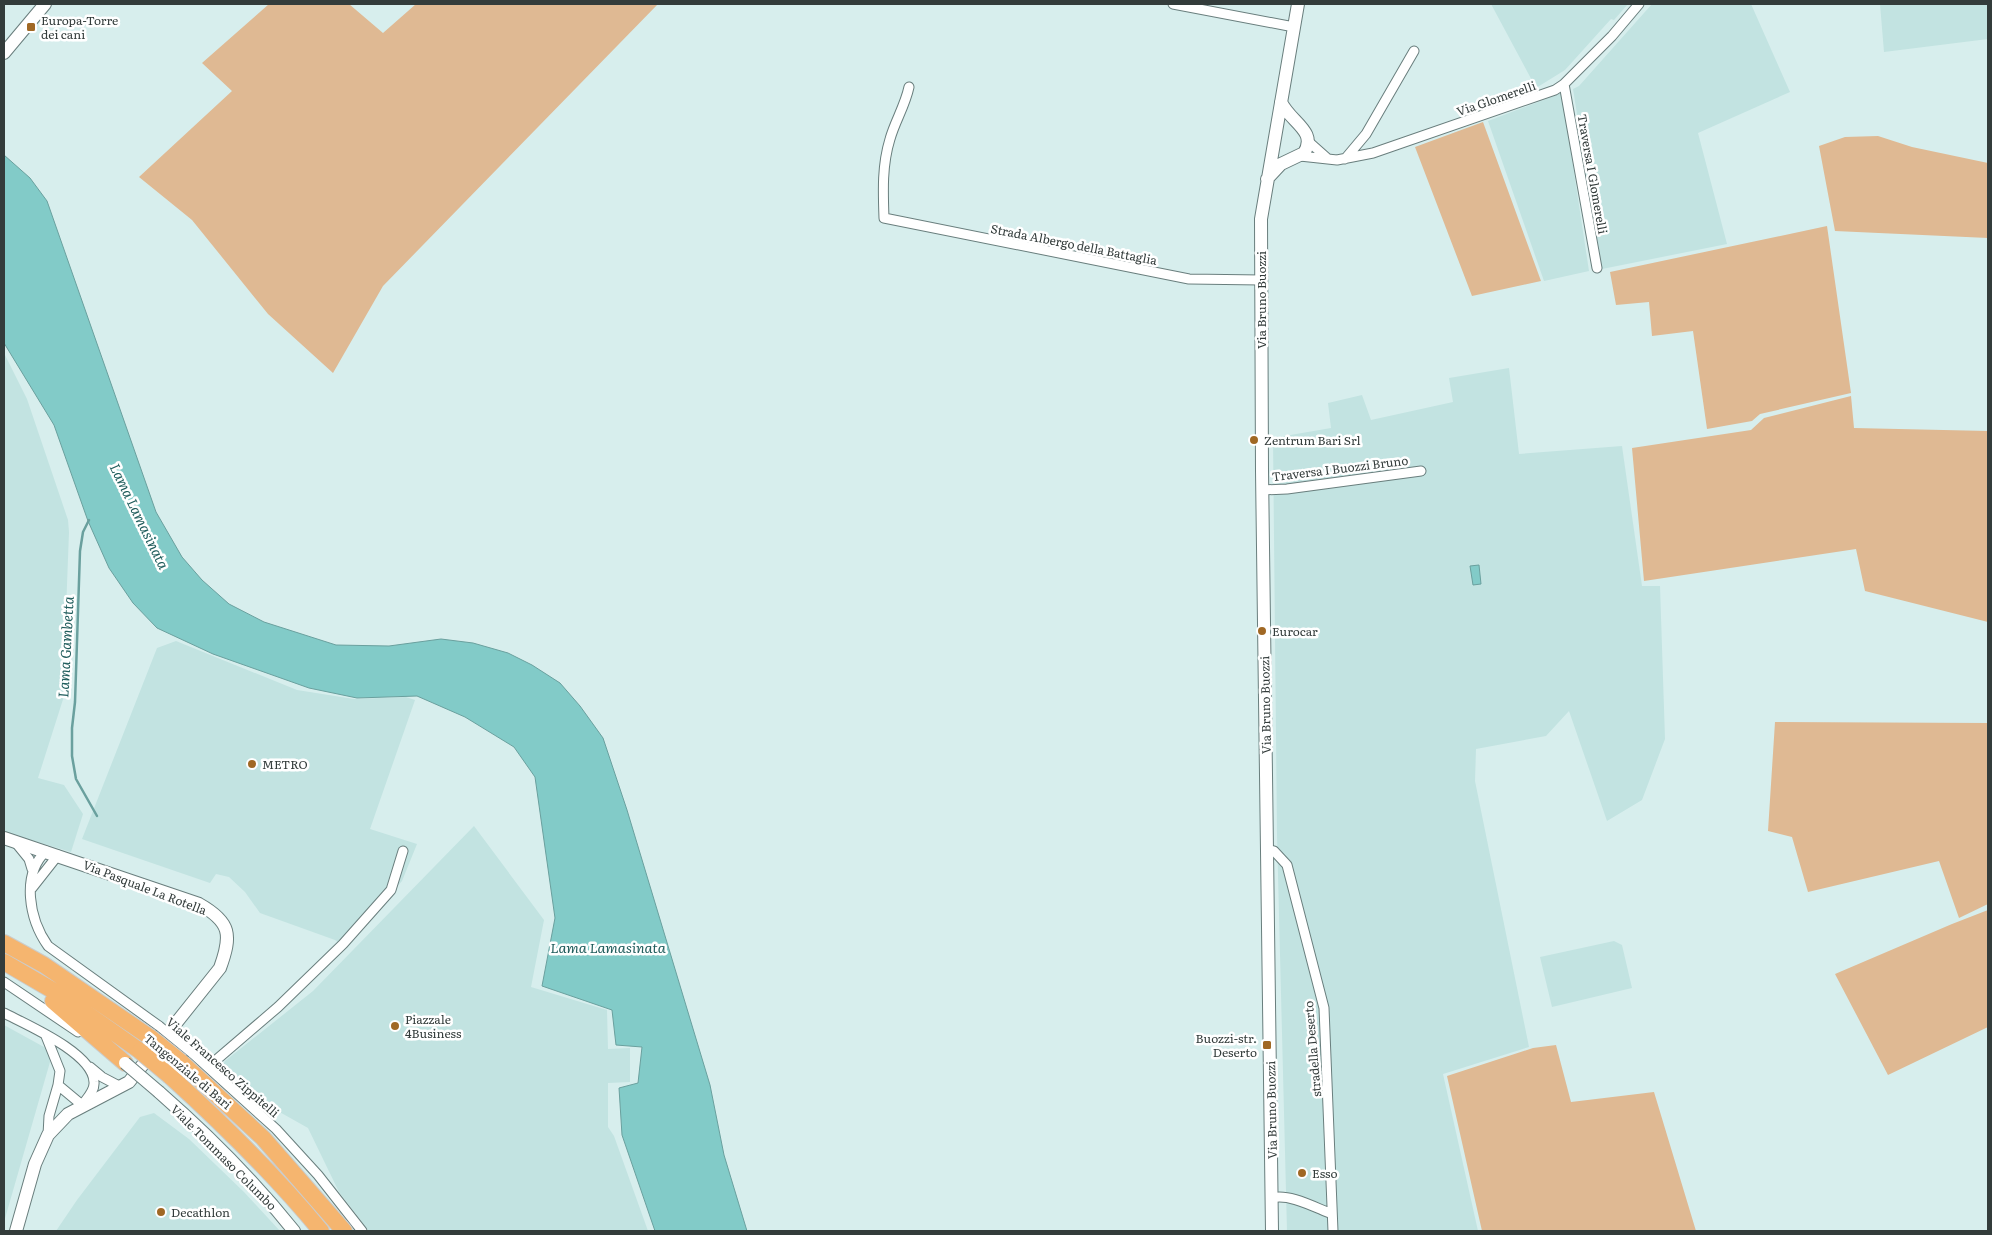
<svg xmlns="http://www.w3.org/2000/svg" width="1992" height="1235" font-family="Literata,serif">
<rect width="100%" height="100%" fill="#d7eeed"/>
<path fill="#c2e3e1" d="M 1491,4 L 1628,4 L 1614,20 L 1611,19 L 1565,70 L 1536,88 Z
M 1652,4 L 1751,4 L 1790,92 L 1698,133 L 1727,244 L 1602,269 L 1573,89 L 1579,86 Z
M 1880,4 L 1988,4 L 1988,39 L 1884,52 Z
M 1562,93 L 1589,271 L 1544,281 L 1488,121 Z
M 4,353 L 27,399 L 68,520 L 69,532 L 63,690 L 66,690 L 38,778 L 64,785 L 83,814 L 71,852 L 4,832 Z
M 1509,368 L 1519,454 L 1622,446 L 1642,586 L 1660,586 L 1665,739 L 1642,800 L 1607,821 L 1569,711 L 1546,736 L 1476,749 L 1475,781 L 1529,1047 L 1443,1074 L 1478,1231 L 1287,1231 L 1277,835 L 1273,438 L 1331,428 L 1328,403 L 1362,395 L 1371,420 L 1453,402 L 1449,378 Z
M 176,641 L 297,690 L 354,699 L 406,697 L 415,700 L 370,829 L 417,844 L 402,881 L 344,946 L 335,940 L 260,913 L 245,892 L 229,877 L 216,874 L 210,883 L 82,839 L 157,648 Z
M 474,826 L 544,920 L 531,987 L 607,1010 L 608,1049 L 630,1048 L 630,1082 L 608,1083 L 608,1127 L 614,1136 L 648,1231 L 369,1231 L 339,1192 L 308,1128 L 276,1110 L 264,1112 L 224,1073 L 223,1065 L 225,1061 L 313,991 Z
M 1614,941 L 1622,945 L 1632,988 L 1552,1007 L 1540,957 Z
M 4,1025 L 44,1047 L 49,1054 L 50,1062 L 4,1222 Z
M 154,1113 L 189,1139 L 244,1192 L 280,1231 L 56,1231 L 77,1200 L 140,1117 Z"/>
<path fill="#dfb993" d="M 269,4 L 349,4 L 383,33 L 416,4 L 658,4 L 383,286 L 333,373 L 268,314 L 192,220 L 139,177 L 232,91 L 202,63 Z
M 1483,122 L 1541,281 L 1472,296 L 1415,147 Z
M 1878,136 L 1912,147 L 1988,163 L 1988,238 L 1835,231 L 1819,146 L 1845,137 Z
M 1827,226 L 1851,393 L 1760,414 L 1752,421 L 1707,429 L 1693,331 L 1652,336 L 1649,302 L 1616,305 L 1610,272 Z
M 1851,396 L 1854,428 L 1988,431 L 1988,622 L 1865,591 L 1856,549 L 1644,581 L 1632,448 L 1751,430 L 1764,418 Z
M 1775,722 L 1988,723 L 1988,904 L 1959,918 L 1939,861 L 1808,892 L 1792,837 L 1768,831 Z
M 1988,910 L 1988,1027 L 1888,1075 L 1835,974 L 1952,924 Z
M 1556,1045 L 1571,1102 L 1654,1092 L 1696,1231 L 1482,1231 L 1447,1076 L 1533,1048 Z"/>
<path fill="#82cbc8" stroke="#6aa09e" d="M 4,155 L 30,178 L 47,201 L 156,512 L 182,557 L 202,580 L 229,604 L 264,622 L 336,645 L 389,646 L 441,639 L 473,643 L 508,653 L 532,665 L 560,683 L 580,706 L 603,738 L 627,810 L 710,1085 L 724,1155 L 747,1231 L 655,1231 L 622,1135 L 619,1088 L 638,1083 L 642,1047 L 616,1045 L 612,1010 L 542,986 L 555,918 L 535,777 L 514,747 L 465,717 L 417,696 L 357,698 L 309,688 L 213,654 L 157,628 L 133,603 L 109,568 L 88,521 L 54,425 L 4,343 Z
M 1479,565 L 1481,584 L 1473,585 L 1470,566 Z"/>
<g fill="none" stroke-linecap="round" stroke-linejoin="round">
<path stroke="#6aa09e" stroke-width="2.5" d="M 89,520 L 83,532 L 80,551 L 75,702 L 72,728 L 72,756 L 76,779 L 97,816"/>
<defs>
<path id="street" d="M 1173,4 L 1294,27
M 1564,84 L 1597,268
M 909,87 C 905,106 895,121 890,139 C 882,165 883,191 884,218 L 1189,279 L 1261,280
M 1309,142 L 1327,158
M 1300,156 L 1337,160 L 1373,153 L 1555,90 L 1564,84 L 1612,36 L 1639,4
M 1345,159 L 1366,134 L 1414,51
M 1262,490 L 1287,489 L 1421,471
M 16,843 L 29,859 L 32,869
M 1267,849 L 1274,851 L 1287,865 L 1324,1008 L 1333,1231
M 46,851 C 21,875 29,919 48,946 L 159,1026
M 32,888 L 58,855
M 4,982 L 78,1032
M 4,1013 C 27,1025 93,1053 94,1082 C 95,1091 87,1098 82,1105 L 58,1085
M 46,1036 L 60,1071 L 58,1085 L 49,1116 L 48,1135
M 192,1053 L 276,1129 L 318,1175 L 362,1231
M 90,1067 L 102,1077 L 121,1087
M 208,1067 L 278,1007 L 343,944 L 391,890 L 403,851
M 1272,1198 C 1289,1193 1316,1208 1332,1214"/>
<path id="secondary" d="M 4,53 L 45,4
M 1267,179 L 1281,164 L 1304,153 C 1318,131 1290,122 1281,102
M 4,838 L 199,904 C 231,922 232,935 220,968 L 129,1082 L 68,1114 L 48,1135 L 35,1164 L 16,1231
M 159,1092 C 207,1134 254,1181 294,1231
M 1272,1231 L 1262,471 L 1261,219 L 1298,4"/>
<path id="highway" d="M 4,943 L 44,965 L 151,1038
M 4,962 L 59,994 L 140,1051
M 53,1001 L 125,1063
M 181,1062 L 263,1138 L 344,1231
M 170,1076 C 224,1125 275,1175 321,1231"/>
</defs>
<use href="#street" stroke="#697e7d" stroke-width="11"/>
<use href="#secondary" stroke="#697e7d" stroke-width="14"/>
<use href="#highway" stroke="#cacccc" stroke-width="18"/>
<use href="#street" stroke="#fff" stroke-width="9"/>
<use href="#secondary" stroke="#fff" stroke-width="12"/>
<use href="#highway" stroke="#f5b56f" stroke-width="16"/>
<defs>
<path id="street-bridge" d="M 159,1026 L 192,1053"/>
<path id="secondary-bridge" d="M 125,1063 L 159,1092"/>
<path id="highway-bridge" d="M 151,1038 L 181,1062
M 140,1051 L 170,1076"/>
</defs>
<use href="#street-bridge" stroke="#697e7d" stroke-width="11" stroke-linecap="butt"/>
<use href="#secondary-bridge" stroke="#697e7d" stroke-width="14" stroke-linecap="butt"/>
<use href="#highway-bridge" stroke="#cacccc" stroke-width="18" stroke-linecap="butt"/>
<use href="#street-bridge" stroke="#fff" stroke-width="9"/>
<use href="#secondary-bridge" stroke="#fff" stroke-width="12"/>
<use href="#highway-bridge" stroke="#f5b56f" stroke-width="16"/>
</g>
<g fill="#a06824" stroke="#fff" stroke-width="2">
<rect x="26" y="22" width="10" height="10" rx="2.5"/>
<circle cx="1254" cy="440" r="5"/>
<circle cx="1262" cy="631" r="5"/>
<circle cx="252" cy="764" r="5"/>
<circle cx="395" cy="1026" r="5"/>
<rect x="1262" y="1040" width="10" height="10" rx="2.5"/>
<circle cx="1302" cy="1173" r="5"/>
<circle cx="161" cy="1212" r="5"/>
</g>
<g text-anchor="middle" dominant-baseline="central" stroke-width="5" stroke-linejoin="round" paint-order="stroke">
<g font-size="12" fill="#333c3b" stroke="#fff" text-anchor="start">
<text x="41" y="20">Europa-Torre<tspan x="41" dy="14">dei cani</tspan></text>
<text x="1264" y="440">Zentrum Bari Srl</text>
<text x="1272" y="631">Eurocar</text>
<text x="262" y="764">METRO</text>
<text x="405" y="1019">Piazzale<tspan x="405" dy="14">4Business</tspan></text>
<text x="1257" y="1038" text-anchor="end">Buozzi-str.<tspan x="1257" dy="14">Deserto</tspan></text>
<text x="1312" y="1173">Esso</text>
<text x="171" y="1212">Decathlon</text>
</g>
<g font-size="12" fill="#333c3b" stroke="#fff">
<text transform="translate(1496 98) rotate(-19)">Via Glomerelli</text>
<text transform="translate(1593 174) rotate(80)">Traversa I Glomerelli</text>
<text transform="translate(1074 244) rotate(11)">Strada Albergo della Battaglia</text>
<text transform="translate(1261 300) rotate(-90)">Via Bruno Buozzi</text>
<text transform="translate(1340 468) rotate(-7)">Traversa I Buozzi Bruno</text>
<text transform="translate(1265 705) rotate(-91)">Via Bruno Buozzi</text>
<text transform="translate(145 887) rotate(21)">Via Pasquale La Rotella</text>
<text transform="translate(1312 1049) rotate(-95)">stradella Deserto</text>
<text transform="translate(223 1067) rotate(41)">Viale Francesco Zippitelli</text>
<text transform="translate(188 1071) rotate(40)">Tangenziale di Bari</text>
<text transform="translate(1271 1110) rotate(-91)">Via Bruno Buozzi</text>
<text transform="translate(224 1157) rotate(45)">Viale Tommaso Columbo</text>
</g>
<g font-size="14" font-style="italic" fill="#205d5c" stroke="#fff">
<text transform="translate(140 516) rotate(64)">Lama Lamasinata</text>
<text transform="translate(65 647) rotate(-87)">Lama Gambetta</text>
<text x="608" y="947">Lama Lamasinata</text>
</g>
</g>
<rect width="1992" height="1235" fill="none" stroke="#333c3b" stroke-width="10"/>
</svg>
